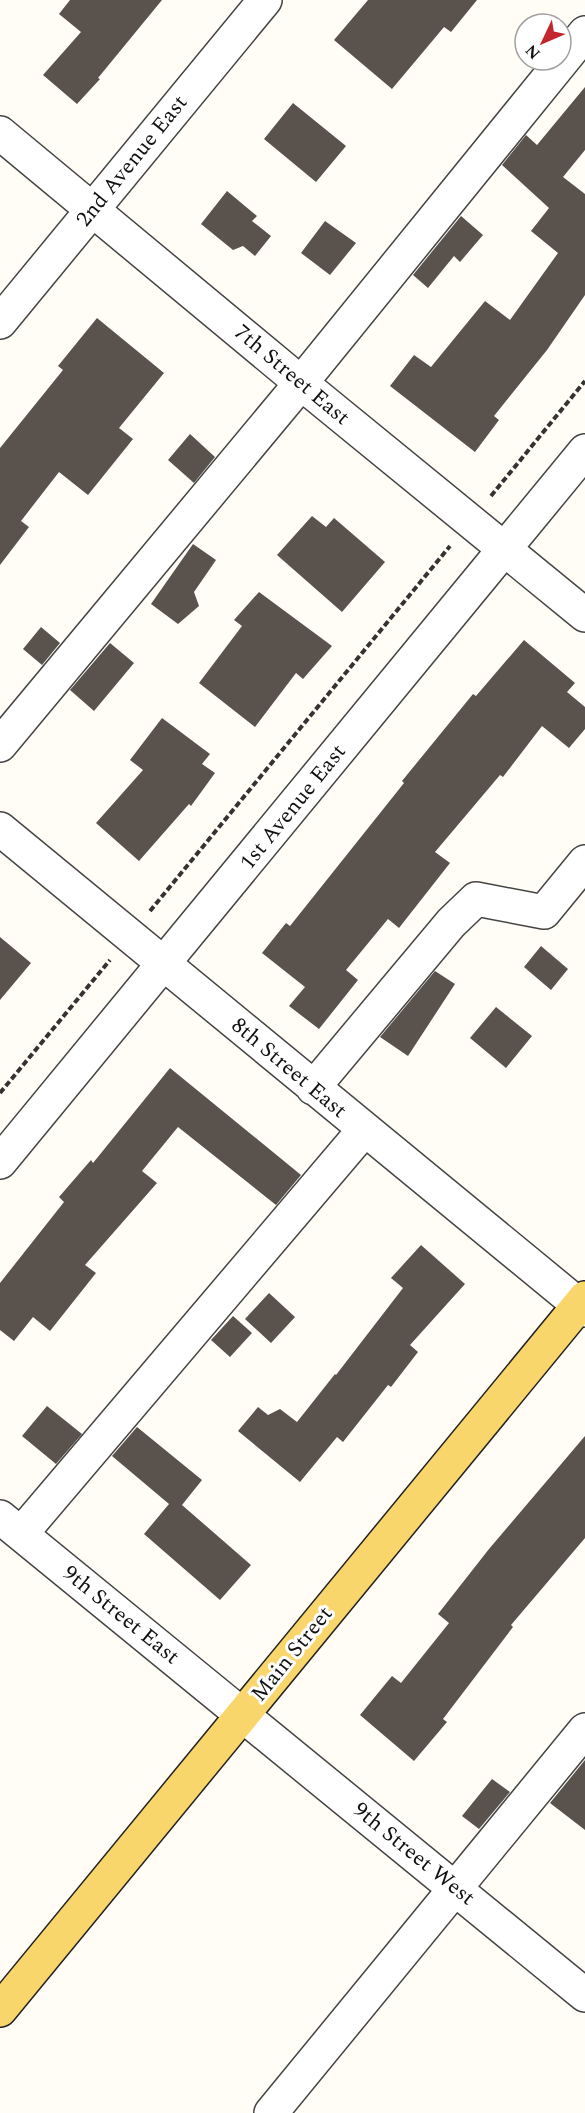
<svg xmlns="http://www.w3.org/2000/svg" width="585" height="2113" font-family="Spectral,serif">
<rect width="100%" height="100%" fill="#fffdf5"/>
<path fill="#5a524d" d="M 70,0 L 162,0 L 98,78 L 100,79 L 77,104 L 43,75 L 81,32 L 59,14 Z
M 368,0 L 477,0 L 451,32 L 444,27 L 392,89 L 334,40 Z
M 585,87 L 585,150 L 563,177 L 585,194 L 585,295 L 547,350 L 494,416 L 499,420 L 475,452 L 390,386 L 414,355 L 431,367 L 485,301 L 510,320 L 558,253 L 531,231 L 549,208 L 502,165 L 526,135 L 537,145 Z
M 293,103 L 346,146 L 316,182 L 264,139 Z
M 227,191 L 257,216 L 252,221 L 271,236 L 255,256 L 243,246 L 233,250 L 201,224 Z
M 461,216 L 483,235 L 460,262 L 454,256 L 428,288 L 413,275 Z
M 325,221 L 356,243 L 330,275 L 301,253 Z
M 97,318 L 164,373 L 119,428 L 133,439 L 88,495 L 59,472 L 21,521 L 29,527 L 0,565 L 0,448 L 63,370 L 58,366 Z
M 190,434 L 215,457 L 194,483 L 168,460 Z
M 312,516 L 326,527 L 334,518 L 385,562 L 342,612 L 277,555 Z
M 193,544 L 216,560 L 194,592 L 199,606 L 178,624 L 151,604 Z
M 259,592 L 332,646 L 303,679 L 296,673 L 255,727 L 199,683 L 242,626 L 234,620 Z
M 41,627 L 60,643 L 42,665 L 23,649 Z
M 524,640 L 575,683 L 567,692 L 585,707 L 585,729 L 569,748 L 542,726 L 503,777 L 500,775 L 435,852 L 450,863 L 399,928 L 388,919 L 346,970 L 358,980 L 319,1029 L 289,1006 L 305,987 L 262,953 L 286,923 L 290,926 L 404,783 L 402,781 L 473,694 L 476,696 Z
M 110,643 L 134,663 L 94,711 L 70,690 Z
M 162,718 L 210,754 L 202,764 L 215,773 L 191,806 L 189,804 L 139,861 L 96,823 L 143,770 L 130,760 Z
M 0,937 L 31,963 L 0,1000 Z
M 541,946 L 568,969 L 551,990 L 524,967 Z
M 435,971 L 455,984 L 408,1056 L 380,1037 Z
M 496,1007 L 532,1036 L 506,1068 L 470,1038 Z
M 170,1068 L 301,1175 L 276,1205 L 178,1127 L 142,1171 L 157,1183 L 85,1265 L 96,1273 L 50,1331 L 33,1317 L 14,1341 L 0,1330 L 0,1283 L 64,1202 L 59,1197 L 91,1160 L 93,1163 Z
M 421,1245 L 465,1284 L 410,1345 L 418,1352 L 391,1387 L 388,1385 L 343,1442 L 337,1437 L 300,1482 L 238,1431 L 258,1407 L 268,1415 L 280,1409 L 297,1422 L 335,1374 L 336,1375 L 403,1288 L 391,1278 Z
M 269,1293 L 295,1317 L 271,1343 L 245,1319 Z
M 233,1316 L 252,1333 L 230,1357 L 211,1340 Z
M 47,1406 L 82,1434 L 56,1464 L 22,1436 Z
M 137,1427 L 202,1480 L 182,1505 L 251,1565 L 220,1600 L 144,1534 L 169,1504 L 112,1456 Z
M 585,1436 L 585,1538 L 511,1625 L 513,1627 L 443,1719 L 447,1722 L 414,1761 L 360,1715 L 392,1676 L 401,1683 L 449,1623 L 438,1614 L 489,1549 Z
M 585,1760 L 585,1830 L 550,1803 Z
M 492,1779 L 510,1792 L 479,1829 L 462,1816 Z"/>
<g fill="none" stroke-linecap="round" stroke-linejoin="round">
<defs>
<path id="minor" d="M 0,133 L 301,383 L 585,615
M 0,322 L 265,0
M 0,745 L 301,383 L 585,33
M 0,829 L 585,1310
M 313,1088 L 451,923 L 476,899 L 544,912 L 585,862
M 0,1162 L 585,451
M 0,1517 L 585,1995
M 21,1534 L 364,1130
M 271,2113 L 585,1730"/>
<path id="major" d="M 0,2010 L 585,1298"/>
</defs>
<use href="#minor" stroke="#444" stroke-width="36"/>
<use href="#major" stroke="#222" stroke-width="36"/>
<path stroke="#333" stroke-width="4" stroke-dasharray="6 3" stroke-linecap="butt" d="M 491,496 L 585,381
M 150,911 L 450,546
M 0,1093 L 110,960"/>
<use href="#minor" stroke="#fff" stroke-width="33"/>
<use href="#major" stroke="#f9d66b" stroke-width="33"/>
</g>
<g text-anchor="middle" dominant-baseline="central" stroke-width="6" stroke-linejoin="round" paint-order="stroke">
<g font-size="22" fill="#111" stroke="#fff">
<text transform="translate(132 161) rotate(-51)">2nd Avenue East</text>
<text transform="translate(292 375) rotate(40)">7th Street East</text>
<text transform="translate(293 807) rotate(-51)">1st Avenue East</text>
<text transform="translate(289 1068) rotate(40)">8th Street East</text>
<text transform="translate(121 1615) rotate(39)">9th Street East</text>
<text transform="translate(292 1654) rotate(-51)">Main Street</text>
<text transform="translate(414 1854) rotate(39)">9th Street West</text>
</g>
</g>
<g transform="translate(543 42) rotate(226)"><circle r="28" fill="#ffffff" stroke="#a0a0a0" stroke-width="1.5"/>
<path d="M0-4.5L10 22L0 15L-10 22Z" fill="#c4262e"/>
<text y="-9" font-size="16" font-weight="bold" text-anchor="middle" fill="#111111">N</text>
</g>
</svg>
